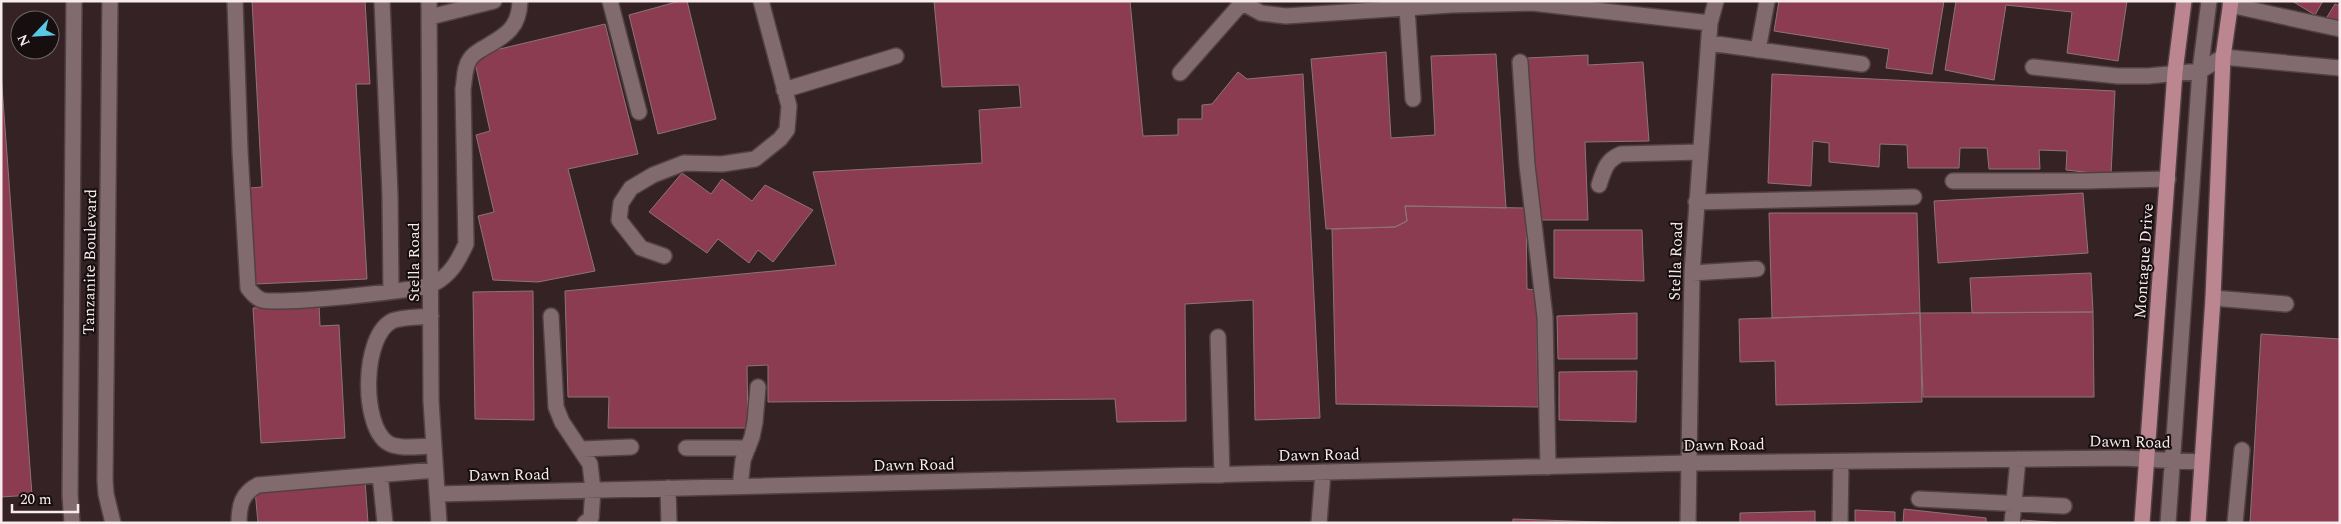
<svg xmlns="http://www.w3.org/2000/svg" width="2341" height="524" font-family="Spectral,serif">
<rect width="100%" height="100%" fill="#352225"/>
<path fill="#8b3c50" stroke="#8c7478" d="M 252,1 L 365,1 L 370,84 L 356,84 L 367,279 L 255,284 L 250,188 L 262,187 Z
M 680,1 L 687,1 L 716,119 L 658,134 L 629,15 Z
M 929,1 L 1130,1 L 1143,136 L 1178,135 L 1178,119 L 1202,119 L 1202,105 L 1212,104 L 1238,72 L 1247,79 L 1303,74 L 1320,418 L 1255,420 L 1253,300 L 1185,304 L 1186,421 L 1117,422 L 1115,399 L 768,402 L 768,365 L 747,366 L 748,428 L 608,428 L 609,397 L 568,397 L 565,291 L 836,265 L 813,172 L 982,163 L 979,110 L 1021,107 L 1019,85 L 942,87 L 934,1 Z
M 1779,1 L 1944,1 L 1932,74 L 1886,68 L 1889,49 L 1774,31 Z
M 1956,1 L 2127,1 L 2118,61 L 2067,53 L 2072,12 L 2006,5 L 1994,80 L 1945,70 Z
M 2292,1 L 2323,1 L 2315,15 Z
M 2335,4 L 2340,6 L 2340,25 L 2327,17 Z
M 605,24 L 638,154 L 568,169 L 595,271 L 538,282 L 493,280 L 478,216 L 494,212 L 476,135 L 490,131 L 475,63 L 483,53 Z
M 1386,52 L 1391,138 L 1435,135 L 1431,56 L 1496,54 L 1506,208 L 1405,206 L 1407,221 L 1395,227 L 1326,229 L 1311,59 Z
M 1588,55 L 1588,65 L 1643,62 L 1649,141 L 1585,142 L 1588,220 L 1537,220 L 1527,58 Z
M 1,73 L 32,495 L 1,497 Z
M 1772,74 L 2115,91 L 2111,175 L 2066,170 L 2067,151 L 2039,150 L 2040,169 L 1989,169 L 1987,148 L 1960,148 L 1959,168 L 1908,168 L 1907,145 L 1880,144 L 1879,167 L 1829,162 L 1829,143 L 1813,141 L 1811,186 L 1768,183 Z
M 682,173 L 711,194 L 722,179 L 752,201 L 765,185 L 813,210 L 773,262 L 758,250 L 749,263 L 718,239 L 707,253 L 649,212 Z
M 2083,193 L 2088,253 L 1938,263 L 1934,201 Z
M 1405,206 L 1526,208 L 1527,289 L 1536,290 L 1538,407 L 1336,404 L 1332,229 L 1395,227 L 1407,221 Z
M 1769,213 L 1917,213 L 1920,313 L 1772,318 Z
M 1554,230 L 1642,230 L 1644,281 L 1554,278 Z
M 2091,273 L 2093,312 L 1972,313 L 1970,278 Z
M 533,291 L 534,420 L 475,419 L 473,292 Z
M 319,304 L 320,326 L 339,325 L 345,438 L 261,443 L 253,308 Z
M 2093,312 L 2094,397 L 1923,397 L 1920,313 Z
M 1637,313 L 1637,359 L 1558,359 L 1557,316 Z
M 1920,313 L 1922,402 L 1776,405 L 1775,361 L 1740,362 L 1739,319 Z
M 2261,334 L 2340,339 L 2340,523 L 2250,523 Z
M 1637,371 L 1636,422 L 1559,420 L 1559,372 Z
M 365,480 L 368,523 L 258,523 L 255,490 Z
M 1904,509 L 1986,518 L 1986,523 L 1903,523 Z
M 1855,510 L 1895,512 L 1895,523 L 1855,523 Z
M 1815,511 L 1815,523 L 1740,523 L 1740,513 Z
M 1513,519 L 1629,523 L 1513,523 Z
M 2022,520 L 2064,523 L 2022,523 Z"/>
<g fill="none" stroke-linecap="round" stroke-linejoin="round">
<defs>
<path id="minor" d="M 110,1 L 105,480 L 106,494 L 113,523
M 235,1 L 240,151 L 248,288 C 252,293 256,298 262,300 C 277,305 417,291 433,284 C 451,275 458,261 466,244 L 463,89 C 465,79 464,67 470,59 C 473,54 477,52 482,49 C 504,36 519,30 520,1
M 382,1 L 390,195 L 391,290
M 429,1 L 431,401 L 439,523
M 610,1 L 639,112
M 1239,1 L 1261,13 L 1286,16 L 1451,5 L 1532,3 L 1710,23
M 2230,5 L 2340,29
M 1407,8 L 1413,99
M 430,17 L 494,1
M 1709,43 L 1862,64
M 1758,50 L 1767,1
M 1520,62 L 1527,165 L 1545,317 L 1548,467
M 2033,67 L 2118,76 L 2148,76 L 2200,71 L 2223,57 L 2340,68
M 1180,73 L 1241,4
M 784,90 L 896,56
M 1953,181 L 2085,181 L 2168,179
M 1599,185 C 1604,170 1606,160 1621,154 L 1700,152
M 1696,202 L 1914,197
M 664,256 L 641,248 L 619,220 L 621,203 L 631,188 L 653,175 L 684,163 L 722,164 L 755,159 L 780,139 L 787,130 L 789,106 L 761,1
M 1692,273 L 1757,269
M 2213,298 L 2286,304
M 431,316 C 422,317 400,317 392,321 C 362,336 361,426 388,443 C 399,450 421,446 434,446
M 551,316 L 556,407 L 562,422 L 590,464 L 593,490 L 591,518 L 585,523
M 1218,337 L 1222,475
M 686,448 L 748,448
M 582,449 L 631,447
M 380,475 L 385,523
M 740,487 L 743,460 L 752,437 L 755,422 L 758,387
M 668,488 L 669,523
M 437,494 L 1690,463 L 2122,458 L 2202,462
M 1919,499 L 2064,506
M 72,523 L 70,495 L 74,1
M 239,523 C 239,505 242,493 258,485 L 435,470
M 1319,523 L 1323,472
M 1688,523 L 1692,273 L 1710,23 L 1716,1
M 1840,523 L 1841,462
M 2012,523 L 2018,459
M 2168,523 L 2200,71 L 2209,1
M 2235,523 L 2242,450"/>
<path id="major" d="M 2142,523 L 2175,72 L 2184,1
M 2198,523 L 2213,298 L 2223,57 L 2231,1"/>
</defs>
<use href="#minor" stroke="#514144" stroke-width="18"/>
<use href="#major" stroke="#514144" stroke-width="18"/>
<use href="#minor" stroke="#826b6f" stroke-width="15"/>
<use href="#major" stroke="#bc8691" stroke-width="15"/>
</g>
<g text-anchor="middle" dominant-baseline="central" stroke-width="4" stroke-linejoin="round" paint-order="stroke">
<g font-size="16" fill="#f8ebed" stroke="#160e0f">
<text transform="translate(1676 261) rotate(-88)">Stella Road</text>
<text transform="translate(2144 261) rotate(-86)">Montague Drive</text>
<text transform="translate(90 262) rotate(-89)">Tanzanite Boulevard</text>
<text transform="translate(414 262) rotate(-90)">Stella Road</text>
<text transform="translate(2130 442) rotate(1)">Dawn Road</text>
<text transform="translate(1724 445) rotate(-1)">Dawn Road</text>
<text transform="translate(1319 455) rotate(-1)">Dawn Road</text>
<text transform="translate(914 465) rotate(-1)">Dawn Road</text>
<text transform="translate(509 475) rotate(-1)">Dawn Road</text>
</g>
</g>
<rect width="2341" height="524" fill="none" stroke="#f8ebed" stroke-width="5"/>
<g transform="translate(35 35) rotate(245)"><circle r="24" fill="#160e0f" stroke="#706668"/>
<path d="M0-4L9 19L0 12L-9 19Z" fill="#58c9e3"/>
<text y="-8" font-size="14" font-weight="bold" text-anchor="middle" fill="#f8ebed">N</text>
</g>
<path d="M12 504v8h66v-8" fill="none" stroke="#f8ebed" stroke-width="2.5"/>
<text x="20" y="504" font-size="15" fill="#f8ebed" stroke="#160e0f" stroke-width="4" paint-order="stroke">20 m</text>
</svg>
